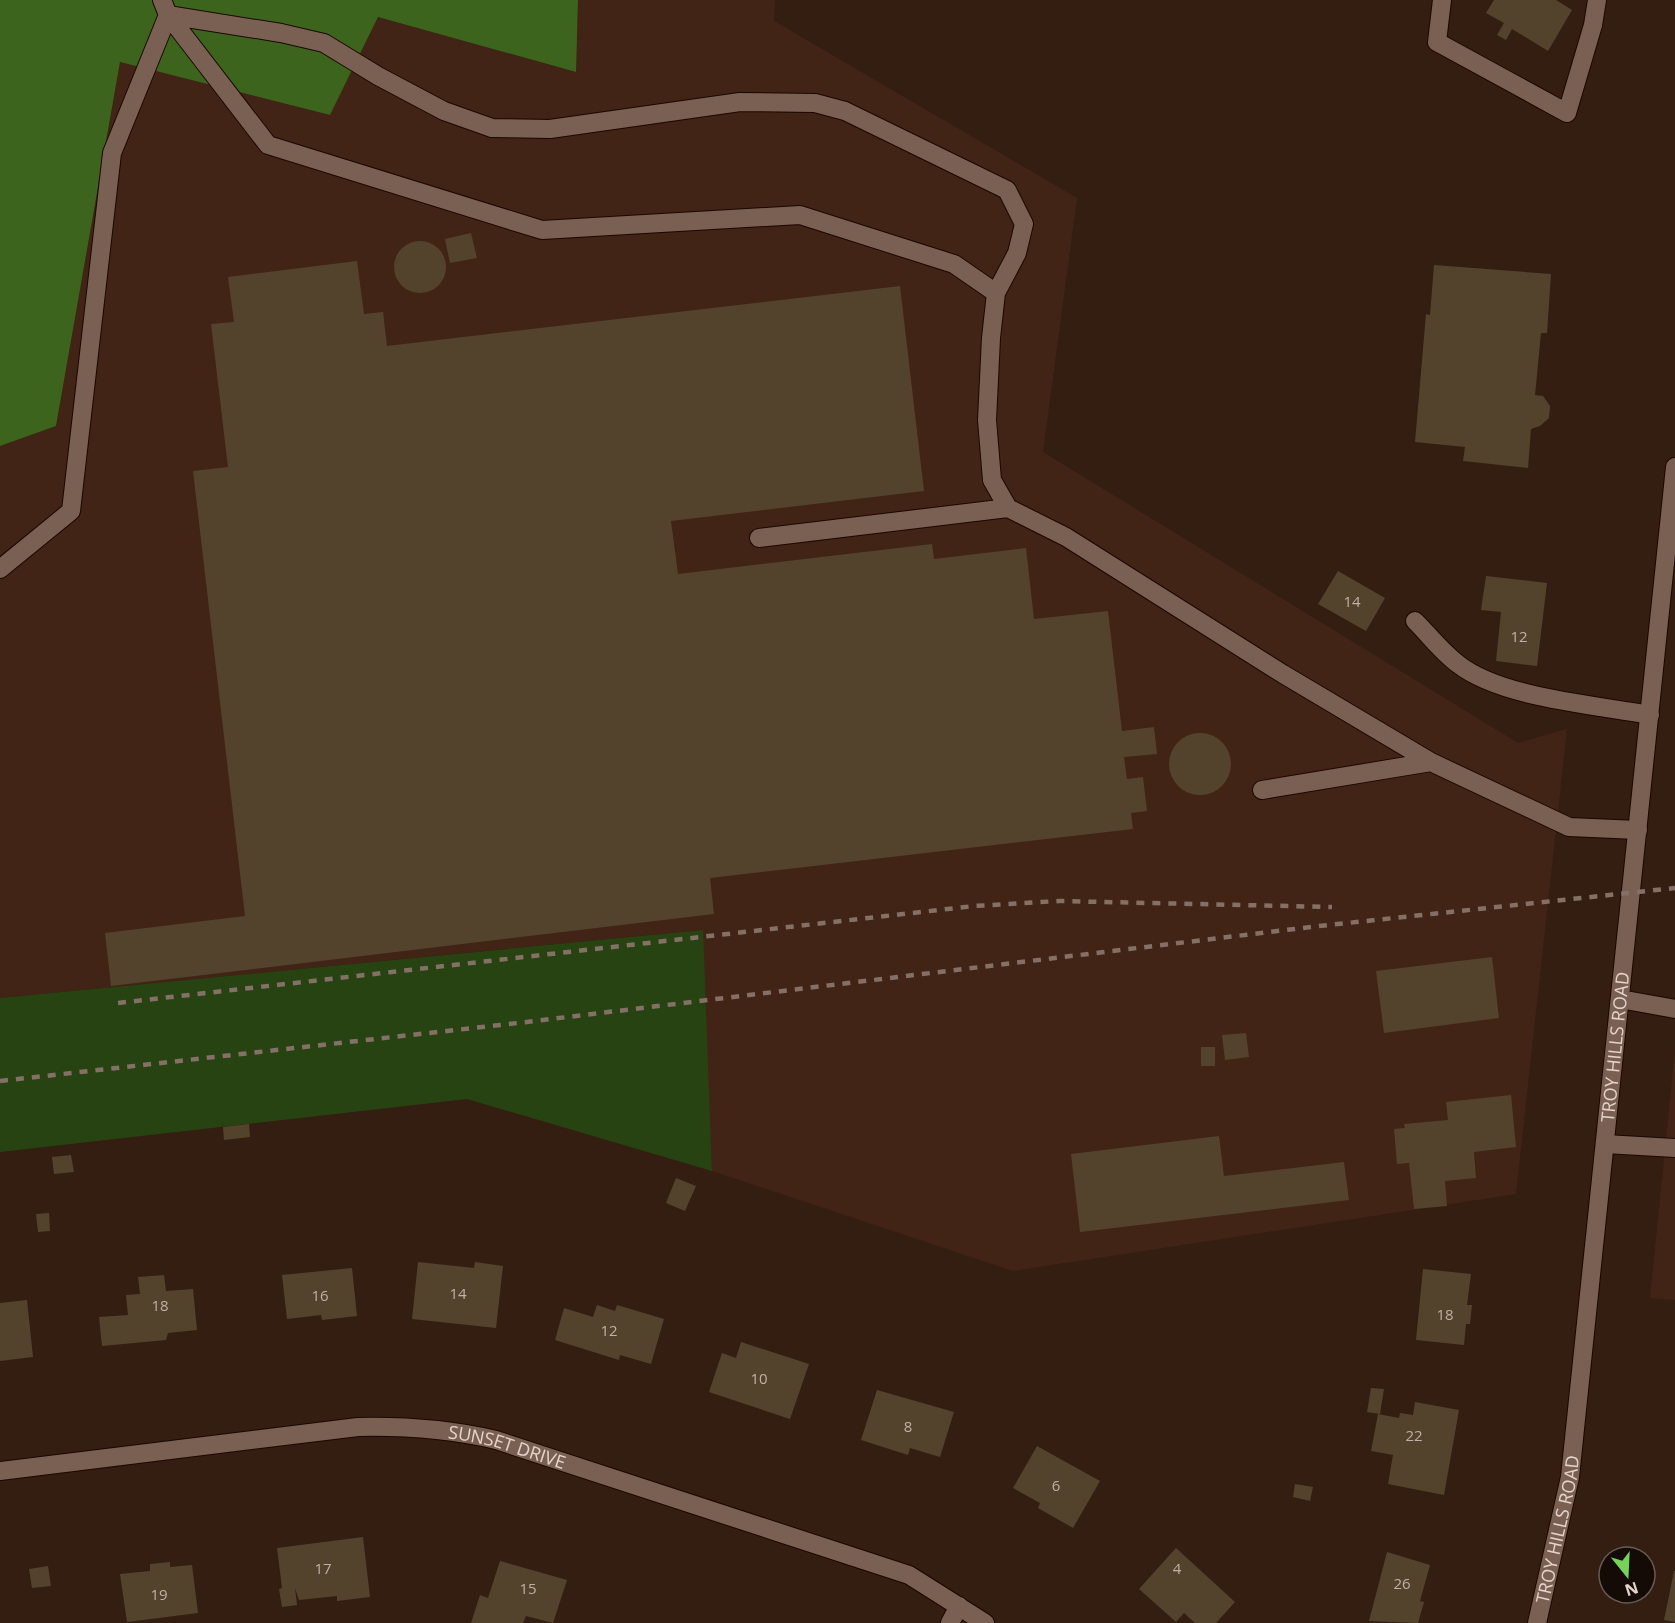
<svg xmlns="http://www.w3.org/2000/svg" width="1675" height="1623" font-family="'Open Sans',sans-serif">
<rect width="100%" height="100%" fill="#341e12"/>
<path fill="#412415" d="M 578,0 L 775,0 L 774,21 L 1077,198 L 1043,452 L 1518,743 L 1567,729 L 1516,1194 L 1013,1271 L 712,1171 L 702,930 L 0,998 L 0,446 L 56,426 L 120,62 L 330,115 L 378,17 L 575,72 Z
M 1675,1050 L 1675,1300 L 1650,1298 Z"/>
<path fill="#284312" d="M 703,930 L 712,1171 L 467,1099 L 0,1152 L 0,998 Z"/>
<path fill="#3c641d" d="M 0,0 L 578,0 L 576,72 L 378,17 L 330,115 L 120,62 L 56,426 L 0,446 Z"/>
<path fill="#53432d" d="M 1494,0 L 1556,0 L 1572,10 L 1548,51 L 1512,29 L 1506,40 L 1497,35 L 1504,23 L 1486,13 Z
M 471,233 L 477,258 L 450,263 L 445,239 Z
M394 267a26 26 0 1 1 52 0a26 26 0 1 1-52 0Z
M 357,261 L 364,314 L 383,312 L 387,346 L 900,286 L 924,491 L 671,521 L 678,574 L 932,544 L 934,559 L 1026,548 L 1034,619 L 1108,611 L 1122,731 L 1154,727 L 1157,754 L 1124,757 L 1127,779 L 1143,777 L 1147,811 L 1131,813 L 1133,829 L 710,878 L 714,914 L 111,986 L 105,933 L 245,916 L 193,471 L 228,467 L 211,324 L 234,322 L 228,277 Z
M 1434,265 L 1551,274 L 1547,333 L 1541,333 L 1535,395 L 1543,396 L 1550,406 L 1549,418 L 1540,426 L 1531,429 L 1528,468 L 1463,461 L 1465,447 L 1415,442 L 1426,314 L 1430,315 Z
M 1338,571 L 1385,598 L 1366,631 L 1318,604 Z
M 1486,576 L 1547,583 L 1537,666 L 1496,661 L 1501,612 L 1481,610 Z
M1169 764a31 31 0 1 1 62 0a31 31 0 1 1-62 0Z
M 1492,957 L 1499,1018 L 1384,1033 L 1376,971 Z
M 1246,1033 L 1249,1057 L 1225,1060 L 1222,1035 Z
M 1201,1047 L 1215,1047 L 1215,1066 L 1201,1066 Z
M 1511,1095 L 1516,1147 L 1474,1152 L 1476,1178 L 1445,1181 L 1447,1206 L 1414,1209 L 1409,1163 L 1397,1164 L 1394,1129 L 1405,1128 L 1404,1124 L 1448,1120 L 1446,1102 Z
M 249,1124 L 250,1137 L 224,1140 L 223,1127 Z
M 1219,1136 L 1224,1176 L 1344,1162 L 1349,1200 L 1080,1232 L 1071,1154 Z
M 71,1155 L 74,1172 L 54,1174 L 52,1157 Z
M 676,1178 L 696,1186 L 685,1211 L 666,1203 Z
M 49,1213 L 50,1231 L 38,1232 L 36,1214 Z
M 418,1262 L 474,1268 L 475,1262 L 503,1266 L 496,1328 L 412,1319 Z
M 352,1268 L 357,1316 L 322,1320 L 321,1315 L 287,1319 L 282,1275 Z
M 1423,1269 L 1471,1274 L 1467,1305 L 1472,1305 L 1470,1324 L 1466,1324 L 1464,1345 L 1416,1340 Z
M 164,1275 L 166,1291 L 193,1289 L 197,1330 L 168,1333 L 166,1340 L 102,1346 L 99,1317 L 128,1315 L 126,1295 L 140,1294 L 138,1277 Z
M 27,1300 L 33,1357 L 0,1361 L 0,1303 Z
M 597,1305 L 615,1311 L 617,1305 L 664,1319 L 651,1364 L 620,1355 L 619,1360 L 555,1340 L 564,1308 L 593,1317 Z
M 741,1342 L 809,1364 L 790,1419 L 709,1392 L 722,1353 L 736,1358 Z
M 1371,1388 L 1384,1389 L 1380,1414 L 1367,1412 Z
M 877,1390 L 954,1412 L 940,1457 L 910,1448 L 908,1455 L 861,1440 Z
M 1415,1402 L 1459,1410 L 1444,1495 L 1388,1484 L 1393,1455 L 1371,1451 L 1378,1414 L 1399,1418 L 1400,1413 L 1413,1415 Z
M 1037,1446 L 1100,1481 L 1073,1528 L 1038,1508 L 1040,1503 L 1013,1488 Z
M 1295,1484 L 1313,1487 L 1310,1501 L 1293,1497 Z
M 363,1537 L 370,1597 L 337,1601 L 337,1596 L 299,1600 L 295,1588 L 297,1605 L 282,1607 L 279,1589 L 282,1588 L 277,1548 Z
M 1176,1548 L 1235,1602 L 1216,1623 L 1195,1623 L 1184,1613 L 1176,1622 L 1139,1589 Z
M 1387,1552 L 1430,1565 L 1420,1601 L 1424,1602 L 1418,1623 L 1369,1621 Z
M 500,1561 L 567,1580 L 553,1623 L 526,1616 L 523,1623 L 471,1623 L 480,1595 L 488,1598 Z
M 170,1562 L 170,1567 L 192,1565 L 198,1613 L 127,1622 L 120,1574 L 150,1571 L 150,1564 Z
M 48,1566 L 51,1586 L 32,1588 L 29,1569 Z
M 1674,1571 L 1675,1571 L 1675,1622 L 1664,1620 Z"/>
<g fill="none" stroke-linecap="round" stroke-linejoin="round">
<defs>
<path id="service" d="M 1442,0 L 1437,42 L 1567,113 L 1593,25 L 1597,0
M 168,15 L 281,33 L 324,43 L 378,76 L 444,111 L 492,128 L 550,129 L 740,102 L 815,103 L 845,111 L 1007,190 L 1024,224 L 1017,253 L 996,293 L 991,338 L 987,420 L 992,480 L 1008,508 L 1066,537 L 1283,674 L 1431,762 L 1569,827 L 1638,830
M 168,15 L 268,145 L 542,230 L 800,215 L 954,264 L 996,293
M 759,538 L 1008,508
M 0,569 L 71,511 L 112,153 L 168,15
M 1415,621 C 1429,635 1442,652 1458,664 C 1501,698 1596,705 1650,715
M 1262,790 L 1431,762
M 1620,999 L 1675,1009
M 1605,1144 L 1675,1148"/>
<g id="minor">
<path d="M 162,0 L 168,15"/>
<path id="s1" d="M 0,1471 L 358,1427 C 406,1426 449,1429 496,1440 L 909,1575 L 985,1623"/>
<path d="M 950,1623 L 959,1606"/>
</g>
<g id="secondary">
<path id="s2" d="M 1537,1623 L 1570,1477 L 1675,467"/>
</g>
</defs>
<use href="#service" stroke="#1b0701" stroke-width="20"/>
<use href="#minor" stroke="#1b0701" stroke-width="20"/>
<use href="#secondary" stroke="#1b0701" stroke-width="20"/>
<use href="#service" stroke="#7a6052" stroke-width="18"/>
<use href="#minor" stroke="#7a6052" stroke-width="18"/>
<use href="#secondary" stroke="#7a6052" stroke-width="18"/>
<path stroke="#847066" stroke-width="4.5" stroke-dasharray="8 8" stroke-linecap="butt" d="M 118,1003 L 974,906 L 1059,901 L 1332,907
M 0,1081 L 518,1023 L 1319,926 L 1675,888"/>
</g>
<g text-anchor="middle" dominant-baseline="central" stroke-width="4.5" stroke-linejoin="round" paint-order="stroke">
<g font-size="15" fill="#c0b0a5">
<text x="1352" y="601">14</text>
<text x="1519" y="636">12</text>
<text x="458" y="1293">14</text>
<text x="320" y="1295">16</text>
<text x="160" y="1305">18</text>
<text x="1445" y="1314">18</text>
<text x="609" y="1330">12</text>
<text x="759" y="1378">10</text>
<text x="908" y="1426">8</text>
<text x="1414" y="1435">22</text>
<text x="1056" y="1485">6</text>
<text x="323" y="1568">17</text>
<text x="1177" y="1568">4</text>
<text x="1402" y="1583">26</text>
<text x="528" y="1588">15</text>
<text x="159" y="1594">19</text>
</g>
<g font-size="18" fill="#e4d4cd" stroke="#150b06">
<text stroke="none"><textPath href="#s2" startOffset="582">TROY HILLS ROAD</textPath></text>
<text stroke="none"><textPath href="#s1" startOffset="512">SUNSET DRIVE</textPath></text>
<text stroke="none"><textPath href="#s2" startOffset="96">TROY HILLS ROAD</textPath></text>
</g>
</g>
<g transform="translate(1627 1575) rotate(162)"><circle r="28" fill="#150b06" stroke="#685b56" stroke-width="1.5"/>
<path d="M0-4.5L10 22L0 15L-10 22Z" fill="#77d259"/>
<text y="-9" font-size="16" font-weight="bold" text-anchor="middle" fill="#e4d4cd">N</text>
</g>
</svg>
